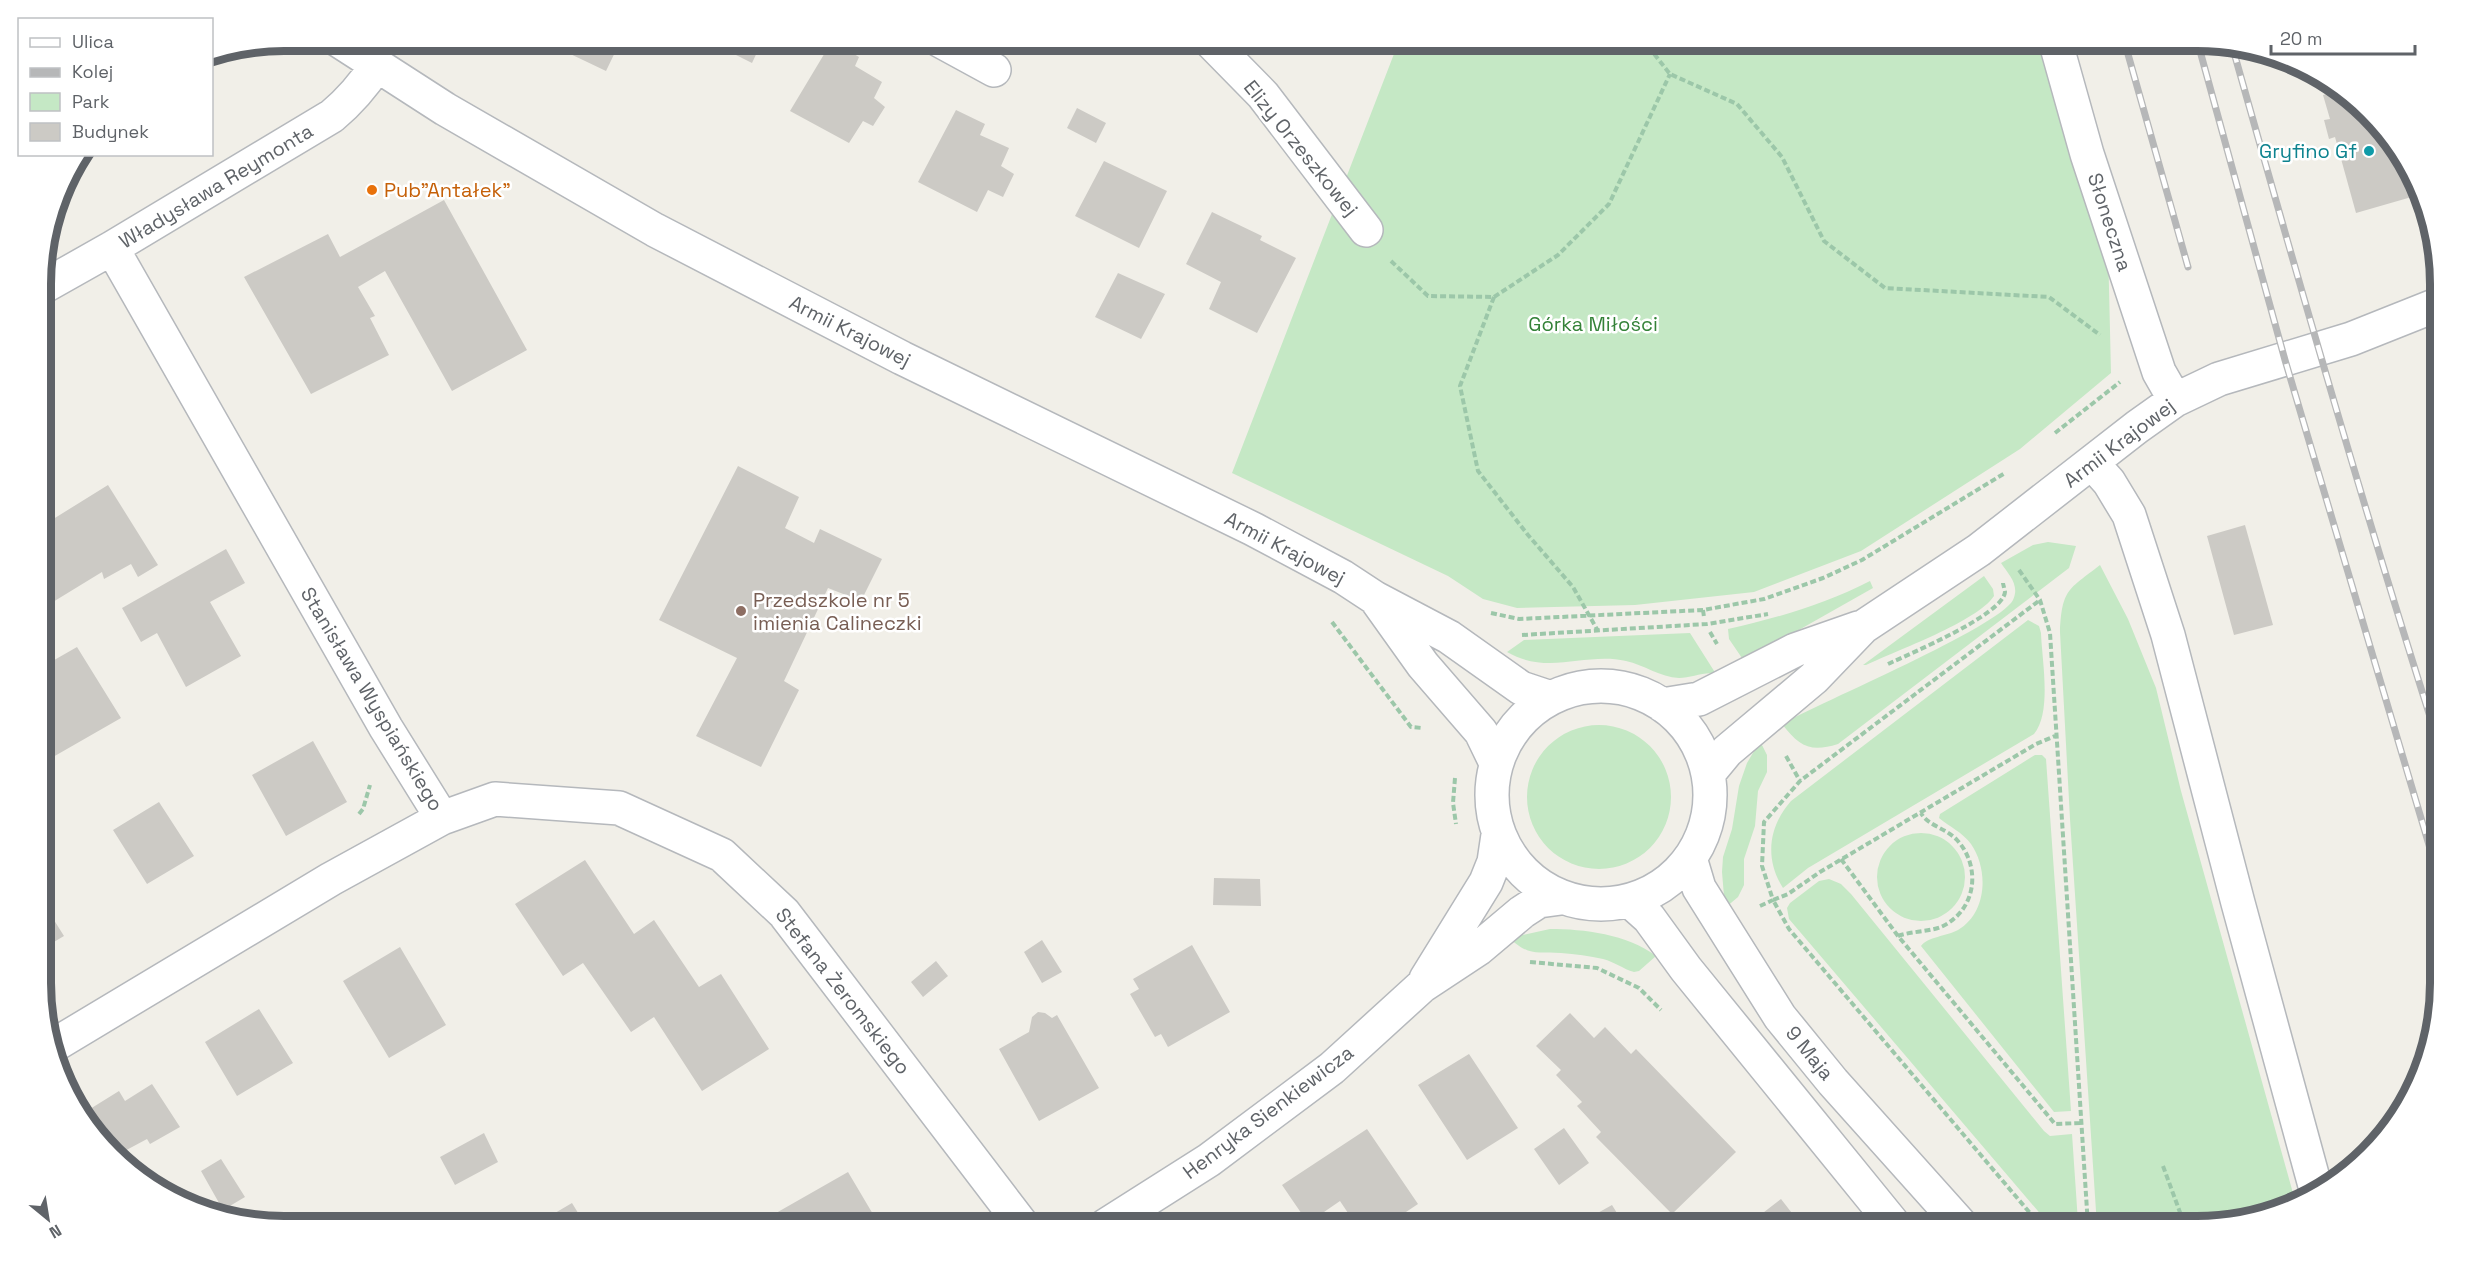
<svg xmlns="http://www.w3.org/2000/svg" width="2481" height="1267" font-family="'Space Grotesk',sans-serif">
<rect width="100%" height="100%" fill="#f1efe8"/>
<path fill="#c5e8c5" d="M 1399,41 L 2037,41 L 2108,246 L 2111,373 L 2020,449 L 1861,551 L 1754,592 L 1635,605 L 1517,608 L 1483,599 L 1448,576 L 1232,473 Z
M 2048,542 L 2076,546 L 2069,568 L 1838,744 C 1810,753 1799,746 1782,724 C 1821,702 1999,627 2013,600 C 2020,585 2009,575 2001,563 L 2033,545 Z
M 2100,565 L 2128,619 L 2156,688 L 2181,791 L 2296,1204 C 2235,1234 2163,1226 2097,1226 L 2070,819 L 2060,632 C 2062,589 2068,590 2100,565 Z
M 1984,576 L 1993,589 L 1994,596 C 1978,621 1896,651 1866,665 L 1863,665 Z
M 1870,581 L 1873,588 L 1744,661 L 1729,639 L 1728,629 C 1777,618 1825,604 1870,581 Z
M 2028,620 L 2039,626 L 2041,633 C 2042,661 2052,712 2034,734 L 1808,868 L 1783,888 C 1764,858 1769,826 1791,801 Z
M 1690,633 L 1716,674 C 1705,671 1691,678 1679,678 C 1660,677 1644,665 1626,661 C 1584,652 1549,676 1507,652 L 1524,640 Z
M1527 797a72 72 0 1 1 144 0a72 72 0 1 1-144 0Z
M 1760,741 L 1767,755 L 1767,772 L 1758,791 L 1755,826 L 1744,859 L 1744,885 L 1738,897 L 1725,908 L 1722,872 L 1723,857 L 1732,829 L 1739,786 L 1747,763 Z
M 2035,755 L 2042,755 L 2046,759 L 2071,1111 L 2054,1112 L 1921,946 C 1927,937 1947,936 1958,930 C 1987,913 1989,870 1971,844 C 1962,832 1950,827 1939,818 L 1940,814 Z
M1877 877a44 44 0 1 1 88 0a44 44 0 1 1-88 0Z
M 1829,879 L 1841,884 L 1851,894 L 2044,1131 L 2050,1136 L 2072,1134 L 2078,1222 L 2076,1226 L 2054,1226 L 2043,1217 L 1789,919 L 1787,908 L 1790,903 L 1819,881 Z
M 1550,929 C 1584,929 1627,934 1656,956 L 1639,971 L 1634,972 C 1623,969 1615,962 1603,959 C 1590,956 1575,954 1561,953 C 1536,952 1529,956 1509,938 Z"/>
<path fill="#cccac5" d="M 541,40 L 621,40 L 606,71 Z
M 706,40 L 756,40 L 761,44 L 752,63 Z
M 1073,40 L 1101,40 L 1096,52 Z
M 832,41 L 859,57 L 855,66 L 882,82 L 874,98 L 885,107 L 873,126 L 863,121 L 849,143 L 790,111 Z
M 2336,91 L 2390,136 L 2406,163 L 2415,196 L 2356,213 L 2335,137 L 2329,139 L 2324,120 L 2330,119 L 2323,95 Z
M 1077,108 L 1106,123 L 1096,143 L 1067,128 Z
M 956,110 L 985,124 L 980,135 L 1009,148 L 1001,166 L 1014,174 L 1003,197 L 988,190 L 977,212 L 918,182 Z
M 1104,161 L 1167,191 L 1139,248 L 1075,216 Z
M 444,200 L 527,350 L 452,391 L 385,271 L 358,287 L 375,316 L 370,318 L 389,355 L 311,394 L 244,277 L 328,234 L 340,257 Z
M 1212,212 L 1262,236 L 1260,240 L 1296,258 L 1257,333 L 1209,309 L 1221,282 L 1186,264 Z
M 1118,273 L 1165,294 L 1141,339 L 1095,317 Z
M 738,466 L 799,497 L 785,528 L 814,543 L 820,529 L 882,559 L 861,601 L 828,588 L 784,681 L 799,690 L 761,767 L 696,736 L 737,658 L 659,620 Z
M 108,485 L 158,565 L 138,577 L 131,564 L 104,579 L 102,572 L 48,605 L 42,595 L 42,526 Z
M 2245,525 L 2273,625 L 2234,635 L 2207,536 Z
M 226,549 L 245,583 L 210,602 L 241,656 L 186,687 L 157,633 L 141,642 L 122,608 Z
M 77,647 L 121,718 L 46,761 L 42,755 L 42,709 L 44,708 L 42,705 L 42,667 Z
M 313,741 L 347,802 L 286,836 L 252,775 Z
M 159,802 L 194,856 L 147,884 L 113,830 Z
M 585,860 L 634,934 L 654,920 L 699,987 L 721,974 L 769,1049 L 702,1091 L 654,1017 L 631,1032 L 583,963 L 563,976 L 515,904 Z
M 1214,878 L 1260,879 L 1261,906 L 1213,905 Z
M 42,901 L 64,936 L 42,949 Z
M 1042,940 L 1062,972 L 1042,983 L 1024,952 Z
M 1192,945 L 1230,1012 L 1168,1047 L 1161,1034 L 1155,1037 L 1130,994 L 1139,989 L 1133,979 Z
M 400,947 L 446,1025 L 389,1058 L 343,981 Z
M 936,961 L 948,976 L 923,997 L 911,982 Z
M 259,1009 L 293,1063 L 237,1096 L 205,1042 Z
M 1038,1012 L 1045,1013 L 1052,1018 L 1057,1015 L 1099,1088 L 1039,1121 L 999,1049 L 1029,1032 L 1032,1017 Z
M 1570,1013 L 1594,1038 L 1605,1027 L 1631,1054 L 1636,1049 L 1736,1152 L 1672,1214 L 1596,1137 L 1601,1132 L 1577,1106 L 1582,1102 L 1556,1075 L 1561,1070 L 1536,1046 Z
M 1469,1054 L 1518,1128 L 1467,1160 L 1418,1085 Z
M 152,1084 L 180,1127 L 150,1144 L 147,1139 L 119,1154 L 90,1109 L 119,1091 L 125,1101 Z
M 1564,1128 L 1589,1163 L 1559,1185 L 1534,1149 Z
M 1367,1129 L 1418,1204 L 1385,1226 L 1312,1226 L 1332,1213 L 1337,1220 L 1348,1213 L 1340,1201 L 1308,1223 L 1282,1185 Z
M 484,1133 L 498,1162 L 455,1185 L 440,1157 Z
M 221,1159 L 245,1197 L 223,1210 L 201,1171 Z
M 848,1172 L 880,1226 L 753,1226 Z
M 1781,1199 L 1802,1226 L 1746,1226 Z
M 572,1203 L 586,1226 L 540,1226 L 538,1223 Z
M 1612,1205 L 1625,1226 L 1596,1226 L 1599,1224 L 1594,1215 Z
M 359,1216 L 365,1226 L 342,1226 Z"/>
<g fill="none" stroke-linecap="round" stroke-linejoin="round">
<defs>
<path id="minor" d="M 338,40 L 445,109 L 655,230 L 902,358 L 1253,529 L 1343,577 L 1375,598 L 1449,637 L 1521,688 L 1551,698
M 939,40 L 994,70
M 1209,40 L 1263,95 L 1366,230
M 2055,40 L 2087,154 L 2159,372 L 2175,400
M 112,248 L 386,728 L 442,818
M 41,288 L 112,248 L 332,116 C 350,101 363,86 376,66
M 2092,463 L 2109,482 L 2129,515 L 2168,635 L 2238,903 L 2317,1193
M 1378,602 L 1423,665 L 1481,732 L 1496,763
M1492 795a109 109 0 1 1 218 0a109 109 0 1 1-218 0Z
M 1662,705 L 1699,699 L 1795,650 L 1858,628
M 1708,774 L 1727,751 L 1814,678 L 1863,627 L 1979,550 L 2137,427 L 2175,400 L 2219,379 L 2351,339 L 2439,304
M 1690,858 L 1699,888 L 1780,1017 L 1833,1082 L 1962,1226
M 1630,901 L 1649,918 L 1686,969 L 1895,1226
M 1426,979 L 1486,882 L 1494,862 L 1498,835
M 51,1047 L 331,879 L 442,818 L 495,799 L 619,808 L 722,855 L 784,913 L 1023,1226
M 1105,1226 L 1209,1160 L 1332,1068 L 1422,986 L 1478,949 L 1522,912 L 1539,901 L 1561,898"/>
</defs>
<use href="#minor" stroke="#b5b8bc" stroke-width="36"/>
<path stroke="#9cc7a9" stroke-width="4" stroke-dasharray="6 3" stroke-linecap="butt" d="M 1643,40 L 1670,74 L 1737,104 L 1782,157 L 1824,241 L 1885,288 L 2049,297 L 2100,335
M 283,41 L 297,53
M 1391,261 L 1428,296 L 1494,297 L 1558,255 L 1609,204 L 1670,74
M 1494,297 L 1460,386 L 1478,471 L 1528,535 L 1573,587 L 1598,631
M 2439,354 L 2431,357 L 2439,379
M 2055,433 L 2120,382
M 2019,570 L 2040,600 L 2050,633 L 2088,1226
M 1703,610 L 1704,617
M 1491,613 L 1519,619 L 1703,610 L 1764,599 L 1823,578 L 1862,560 L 2005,473
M 1332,622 L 1411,727 L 1422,728
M 1710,632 L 1717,644
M 1522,635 L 1707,624 L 1768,614
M 1888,664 C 1909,654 2003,615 2005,592 C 2005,591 2003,584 2003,583
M 1786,756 L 1800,781
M 1455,778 L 1453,803 L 1456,824
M 359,814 L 363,809 L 370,785
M 1841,859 L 1898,936 L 2055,1124 L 2081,1123
M 1760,906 L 1773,900 L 1762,866 L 1764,822 L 1800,781 L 2040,600
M 1898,936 C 1912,931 1930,932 1943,926 C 1977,909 1981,866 1957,840 C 1946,828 1928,826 1921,813
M 1530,962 L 1597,968 L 1639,988 L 1661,1010
M 2163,1166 L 2185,1226
M 2041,1226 L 1789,929 L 1773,900 L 1788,894 L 1820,872 L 2036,744 L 2055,736"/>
<use href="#minor" stroke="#fff" stroke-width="33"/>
<defs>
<path id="rail" d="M 2124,40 L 2188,267
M 2197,40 L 2285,360 L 2440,882
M 2233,49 C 2299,283 2366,517 2440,748"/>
</defs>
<use href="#rail" stroke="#b6b7b8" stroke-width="7"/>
<use href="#rail" stroke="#fff" stroke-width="4.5" stroke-dasharray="14" stroke-linecap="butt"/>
</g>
<circle fill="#0f9aa8" stroke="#fff" stroke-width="2" cx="2369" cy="151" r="6"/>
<circle fill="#e8710a" stroke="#fff" stroke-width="2" cx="372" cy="190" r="6"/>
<circle fill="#8d6e63" stroke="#fff" stroke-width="2" cx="741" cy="611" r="6"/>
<g text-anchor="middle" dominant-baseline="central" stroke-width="5" stroke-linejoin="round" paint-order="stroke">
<g font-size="20" fill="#5f6368" stroke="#fff">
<text transform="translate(1301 148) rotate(51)">Elizy Orzeszkowej</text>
<text transform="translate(216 186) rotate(-31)">Władysława Reymonta</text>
<text transform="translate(2110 222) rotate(72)">Słoneczna</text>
<text transform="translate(850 331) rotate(27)">Armii Krajowej</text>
<text transform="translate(2119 443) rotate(-37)">Armii Krajowej</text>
<text transform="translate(1285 548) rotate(28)">Armii Krajowej</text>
<text transform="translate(372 699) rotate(59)">Stanisława Wyspiańskiego</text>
<text transform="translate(843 991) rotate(52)">Stefana Żeromskiego</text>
<text transform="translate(1810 1053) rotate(51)">9 Maja</text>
<text transform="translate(1268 1112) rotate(-37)">Henryka Sienkiewicza</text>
</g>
<g font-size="20" fill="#0d838f" stroke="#fff" text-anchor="end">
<text x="2357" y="151">Gryfino Gf</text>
</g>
<g font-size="20" fill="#c56008" stroke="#fff" text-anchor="start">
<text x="384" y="190">Pub"Antałek"</text>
</g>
<g font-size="20" fill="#348238" stroke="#fff">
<text x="1593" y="324">Górka Miłości</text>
</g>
<g font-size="20" fill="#785e54" stroke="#fff" text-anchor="start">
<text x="753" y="600">Przedszkole nr 5<tspan x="753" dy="23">imienia Calineczki</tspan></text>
</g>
</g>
<path d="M0 0H2481V1267H0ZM284 51H2197A233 233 0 0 1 2430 284V983A233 233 0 0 1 2197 1216H284A233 233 0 0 1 51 983V284A233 233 0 0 1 284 51Z" fill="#fff" fill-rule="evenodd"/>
<path fill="none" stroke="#5f6368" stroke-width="8" d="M284 51H2197A233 233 0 0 1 2430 284V983A233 233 0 0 1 2197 1216H284A233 233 0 0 1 51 983V284A233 233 0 0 1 284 51Z"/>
<rect x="18" y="18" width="195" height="138" fill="#ffffff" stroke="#bfc1c3" stroke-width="1.5"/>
<rect x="30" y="38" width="30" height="9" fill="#ffffff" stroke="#bfc1c3" stroke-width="1.5"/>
<text x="72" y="48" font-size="18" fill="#5f6368">Ulica</text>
<rect x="30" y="68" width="30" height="9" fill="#b6b7b8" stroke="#bfc1c3" stroke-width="1.5"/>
<text x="72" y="78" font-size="18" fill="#5f6368">Kolej</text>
<rect x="30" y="93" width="30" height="18" fill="#c5e8c5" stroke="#bfc1c3" stroke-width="1.5"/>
<text x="72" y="108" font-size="18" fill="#5f6368">Park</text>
<rect x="30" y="123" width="30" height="18" fill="#cccac5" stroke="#bfc1c3" stroke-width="1.5"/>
<text x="72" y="138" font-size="18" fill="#5f6368">Budynek</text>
<g transform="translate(48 1219) rotate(150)" stroke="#ffffff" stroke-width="4.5" paint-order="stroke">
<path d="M0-4.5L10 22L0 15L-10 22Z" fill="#5f6368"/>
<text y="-9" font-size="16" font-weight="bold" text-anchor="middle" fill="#5f6368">N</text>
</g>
<path d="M2271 45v9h144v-9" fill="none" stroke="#5f6368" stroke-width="3"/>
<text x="2280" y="45" font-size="18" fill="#5f6368" stroke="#ffffff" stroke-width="4.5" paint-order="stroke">20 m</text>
</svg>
